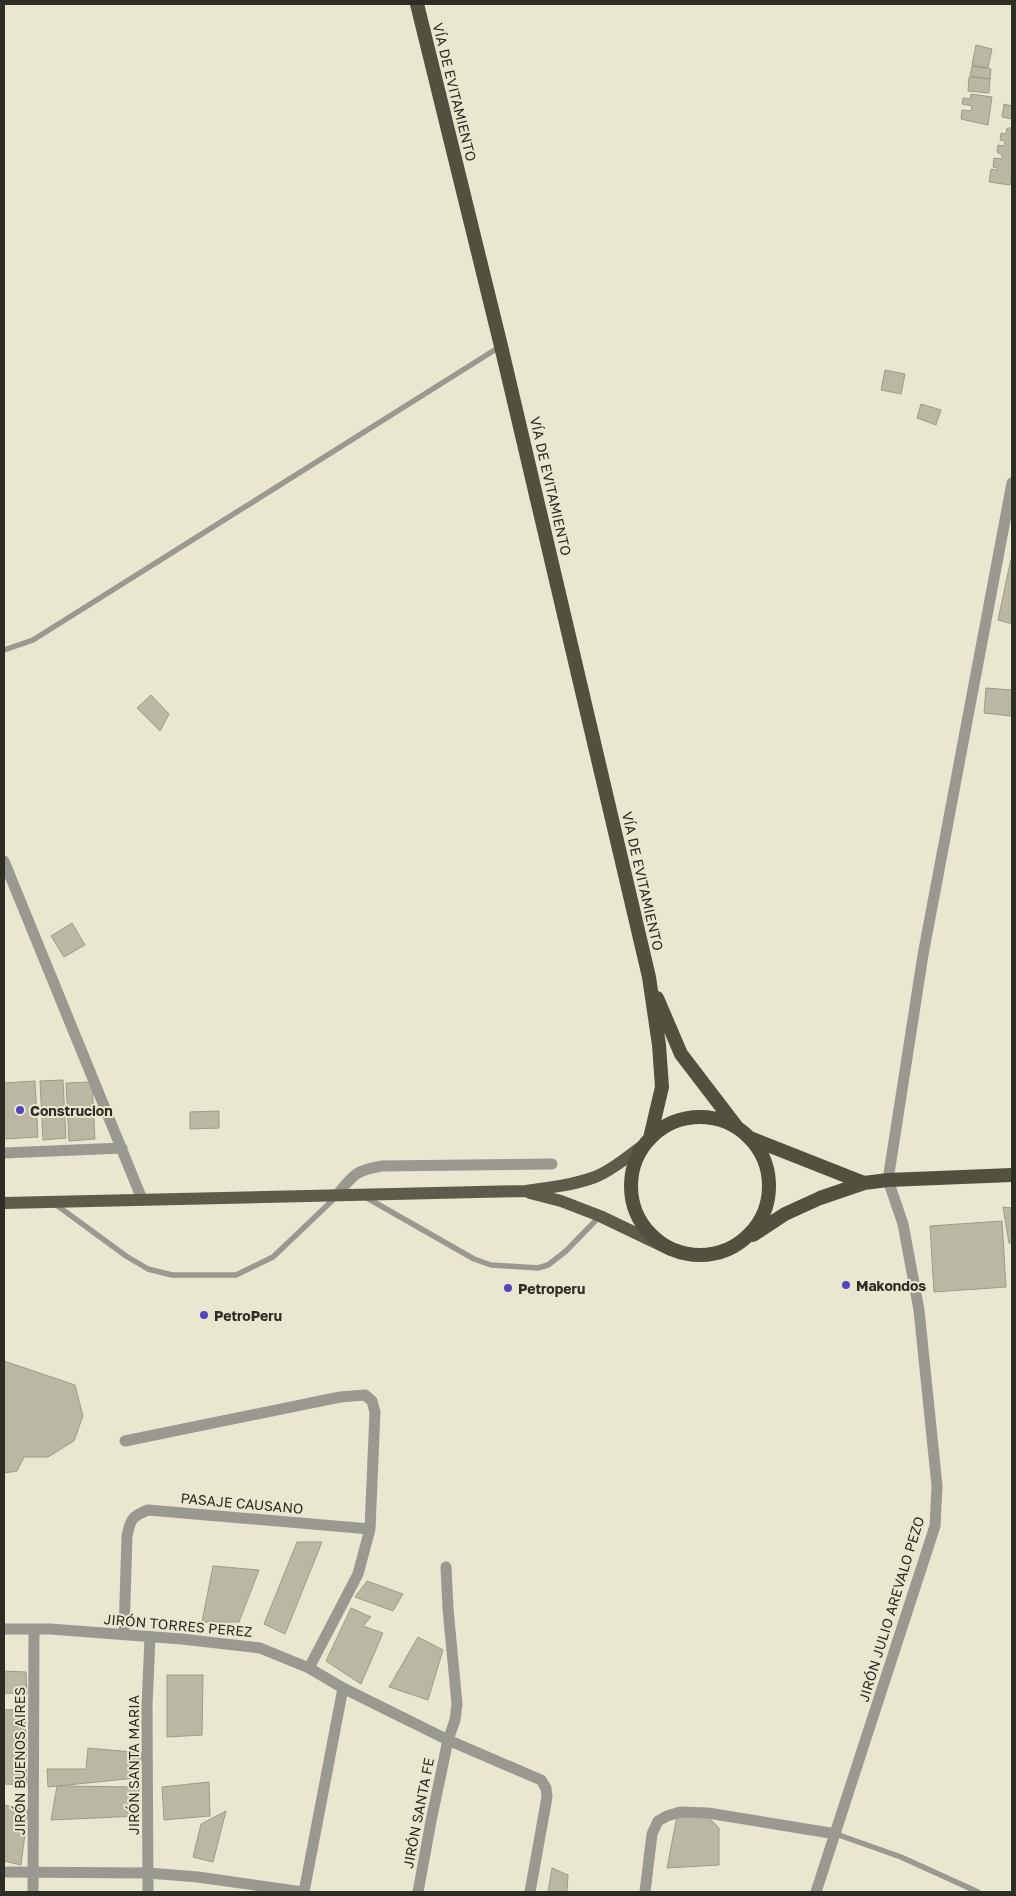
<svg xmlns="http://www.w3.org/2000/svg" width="1016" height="1896" font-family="'Golos Text',sans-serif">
<rect width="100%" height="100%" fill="#e9e7d0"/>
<path fill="#bab8a2" stroke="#9d9c86" d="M 976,45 L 992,49 L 988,68 L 972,65 Z
M 972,66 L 991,69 L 990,79 L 970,76 Z
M 969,77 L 990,79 L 989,93 L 968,91 Z
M 971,94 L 992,97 L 988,125 L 961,119 L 962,110 L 971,111 L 972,106 L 962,104 L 963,98 L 970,99 Z
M 1004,104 L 1012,106 L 1012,119 L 1002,117 Z
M 1007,128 L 1012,128 L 1012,172 L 1010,185 L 989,182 L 991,169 L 997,170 L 998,168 L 993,167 L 994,158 L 1002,159 L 1002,155 L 997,152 L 998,145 L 1004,146 L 1005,141 L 1000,140 L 1001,133 L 1006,134 Z
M 885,370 L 905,374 L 901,394 L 881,390 Z
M 921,404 L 941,410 L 936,425 L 917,418 Z
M 1011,559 L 1012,559 L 1012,624 L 998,620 Z
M 986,688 L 1012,690 L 1012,716 L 984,713 Z
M 151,695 L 169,714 L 160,731 L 137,708 Z
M 72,923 L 85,945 L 64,957 L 51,936 Z
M 63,1080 L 66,1138 L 43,1140 L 40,1081 Z
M 35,1081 L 38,1137 L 4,1139 L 4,1083 Z
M 92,1082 L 95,1139 L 69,1141 L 66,1083 Z
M 219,1111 L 219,1128 L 190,1129 L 190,1112 Z
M 1003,1207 L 1012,1208 L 1012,1243 L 1009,1243 Z
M 1002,1221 L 1006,1287 L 934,1292 L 930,1226 Z
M 4,1361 L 75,1385 L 83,1416 L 74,1441 L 48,1457 L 24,1457 L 17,1471 L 4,1473 Z
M 297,1542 L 322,1542 L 285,1634 L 264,1624 Z
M 213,1566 L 259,1570 L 239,1622 L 202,1622 Z
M 367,1581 L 403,1594 L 393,1611 L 355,1597 Z
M 351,1608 L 371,1617 L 363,1626 L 383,1633 L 361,1684 L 326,1661 Z
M 418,1637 L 443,1650 L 428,1700 L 389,1687 Z
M 4,1671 L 26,1672 L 27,1694 L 4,1693 Z
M 167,1675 L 203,1675 L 202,1735 L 167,1737 Z
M 25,1709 L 27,1785 L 4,1784 L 4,1710 Z
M 88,1748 L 143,1753 L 136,1778 L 48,1787 L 47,1769 L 86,1769 Z
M 209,1782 L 210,1816 L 164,1820 L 162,1787 Z
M 57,1786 L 139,1787 L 139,1816 L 51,1820 Z
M 4,1805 L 28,1810 L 21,1865 L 4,1861 Z
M 226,1811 L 213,1862 L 193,1857 L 201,1824 Z
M 706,1815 L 719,1828 L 719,1865 L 667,1868 L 677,1816 Z
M 552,1868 L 568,1875 L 567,1892 L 548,1892 Z"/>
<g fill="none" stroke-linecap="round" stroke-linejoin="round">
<path stroke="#9a9990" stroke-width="5.5" d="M 4,650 L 33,640 L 501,346
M 367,1198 L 474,1259 L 491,1265 L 538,1268 L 548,1265 L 566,1251 L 600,1216
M 55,1204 L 126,1256 L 148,1269 L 172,1275 L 236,1275 L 273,1257 L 336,1197
M 836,1834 L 901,1857 L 978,1892"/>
<path stroke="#9a9990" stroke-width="11" d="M 4,861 L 142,1199
M 4,1153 L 122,1148
M 337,1195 C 353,1175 356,1170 382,1166 L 552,1164
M 125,1441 L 340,1397 L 365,1395 L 372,1401 L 375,1412 L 370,1529 L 358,1574 L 309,1668
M 4,1629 L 50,1629 L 182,1639 L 260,1648 L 309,1668 L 343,1688 L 448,1740 L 541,1780 L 546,1788 L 547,1797 L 530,1892
M 124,1635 L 127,1536 C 130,1520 132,1516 148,1510 L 370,1529
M 4,1872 L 148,1873 L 198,1877 L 303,1892
M 33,1892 L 34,1629
M 148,1892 L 147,1706 L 150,1638
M 304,1892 L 343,1688
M 418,1892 L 431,1821 L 448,1740 L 455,1720 L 457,1704 L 448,1609 L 446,1567
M 645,1892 L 652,1834 L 658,1821 L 667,1816 L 680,1812 L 708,1813 L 836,1834
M 816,1892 L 935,1526 L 937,1486 L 919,1310 L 903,1224 L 888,1180 L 923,955 L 1012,483"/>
<path stroke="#5d5b4a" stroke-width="12" d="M 530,1193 L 561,1201 L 600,1216 L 671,1250
M 4,1203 L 526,1191 C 549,1188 573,1185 595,1177 C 613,1170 628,1156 644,1145"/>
<path stroke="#52503e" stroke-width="14" d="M 417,4 L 501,346 L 649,977 L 659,1045 L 662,1087 L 650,1138
M 657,998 L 681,1054 L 736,1126
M631 1186a69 69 0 1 1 138 0a69 69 0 1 1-138 0Z
M 750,1138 L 864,1183
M 753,1235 L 785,1214 L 820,1198 L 864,1183 L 888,1180 L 1012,1175"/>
</g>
<g fill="#5445bc" stroke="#e9e7d0" stroke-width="2">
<circle cx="20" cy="1110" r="5"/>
<circle cx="846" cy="1285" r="5"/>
<circle cx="508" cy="1288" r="5"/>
<circle cx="204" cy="1315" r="5"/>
</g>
<g text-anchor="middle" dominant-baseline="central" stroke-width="4" stroke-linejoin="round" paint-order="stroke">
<g font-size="14" fill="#2e2d24" stroke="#e9e7d0">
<text transform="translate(455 92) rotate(76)">VÍA DE EVITAMIENTO</text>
<text transform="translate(551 486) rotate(77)">VÍA DE EVITAMIENTO</text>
<text transform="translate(643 881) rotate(77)">VÍA DE EVITAMIENTO</text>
<text transform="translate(242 1503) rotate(5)">PASAJE CAUSANO</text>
<text transform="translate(891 1609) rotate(-73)">JIRÓN JULIO AREVALO PEZO</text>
<text transform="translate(178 1625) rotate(5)">JIRÓN TORRES PEREZ</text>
<text transform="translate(19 1761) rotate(-90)">JIRÓN BUENOS AIRES</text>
<text transform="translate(133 1765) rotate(-90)">JIRÓN SANTA MARIA</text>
<text transform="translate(418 1813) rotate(-79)">JIRÓN SANTA FE</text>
</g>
<g font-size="14" font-weight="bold" fill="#2e2d24" stroke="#e9e7d0" text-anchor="start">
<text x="30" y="1110">Construcion</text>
<text x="856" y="1285">Makondos</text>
<text x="518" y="1288">Petroperu</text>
<text x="214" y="1315">PetroPeru</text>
</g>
</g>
<rect width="1016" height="1896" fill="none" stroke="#2e2d24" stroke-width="10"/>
</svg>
